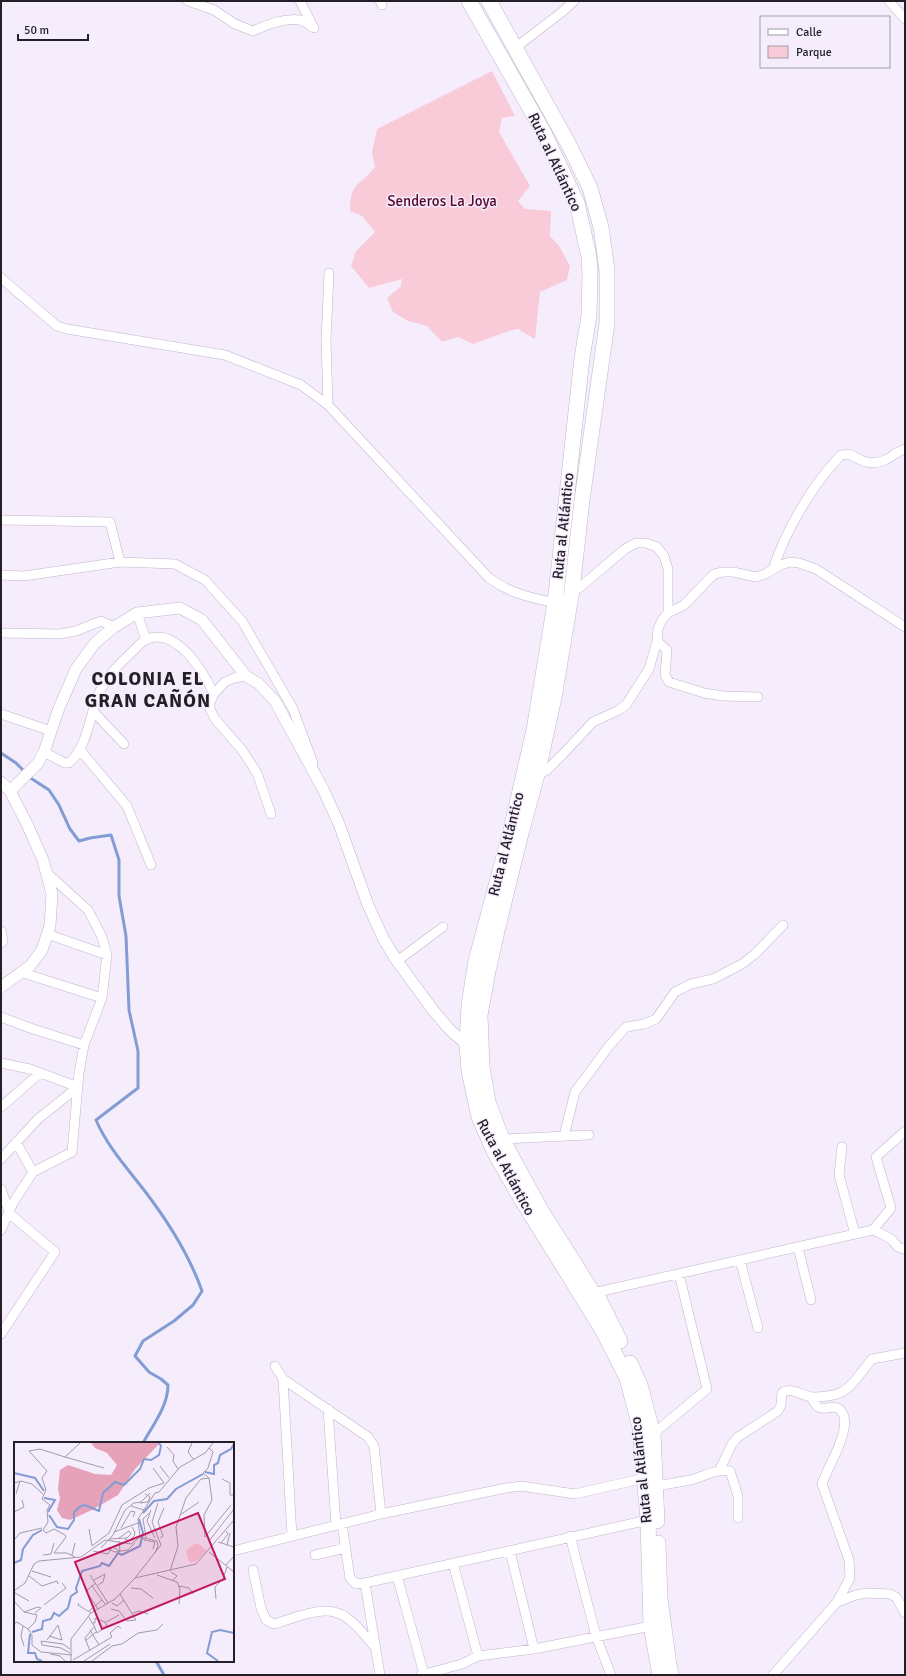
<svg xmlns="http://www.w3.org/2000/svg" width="906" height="1676" font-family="Signika,sans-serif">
<rect width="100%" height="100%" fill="#f5edfc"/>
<path fill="#f9cbd9" d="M 492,71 L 515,116 L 502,118 L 499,132 L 530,186 L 518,201 L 525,209 L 551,211 L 550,236 L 559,246 L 570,266 L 567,280 L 540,292 L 535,339 L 518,329 L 509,331 L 473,344 L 458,337 L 442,342 L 427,326 L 408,321 L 393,312 L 387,298 L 401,286 L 402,279 L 369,288 L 351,266 L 356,251 L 375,232 L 362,216 L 350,211 C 350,182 359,187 375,167 L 372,152 L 377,129 Z"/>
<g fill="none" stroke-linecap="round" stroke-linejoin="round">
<path stroke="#839cd3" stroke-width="3" d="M 1,753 L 16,763 L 25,772
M 29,777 L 49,790 L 59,805 L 70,829 L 79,841 L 90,838 L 111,835 L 119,860 L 119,896 L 126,936 L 129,1010 L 138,1051 L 138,1088 L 96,1120 C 107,1146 127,1168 144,1190 C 167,1220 190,1257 202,1291 L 193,1305 L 174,1321 L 143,1341 L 135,1356 L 149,1372 L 161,1379 L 168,1385 C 168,1406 153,1425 143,1443
M 156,1661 L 164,1675"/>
<defs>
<path id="minor" d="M 188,1 L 214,10 L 235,24 L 253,31 C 266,25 285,17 300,20 C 305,21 310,26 314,28
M 300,1 L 314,28
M 380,1 L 382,5
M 889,1 L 905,19
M 515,48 L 562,12 L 574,1
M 1,278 L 57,326 L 67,329 L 225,355 L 301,385 L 328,405 L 489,578 C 511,594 529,597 555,603
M 328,405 L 326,340 L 329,273
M 1,520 L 110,522 L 120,562
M 773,569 C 786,530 812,485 841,455 L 849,454 C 861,461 871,466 885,460 C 892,457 897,451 905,449
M 1,575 L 24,576 L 120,562 L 175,564 L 205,580 L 242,621 L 277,681 L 293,709 L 313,763
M 572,590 L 579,588 L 625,549 L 636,543 L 646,543 L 657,547 L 664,556 L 668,569 L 668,613
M 137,613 L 146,640
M 1,633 L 60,634 L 76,631 L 101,621 L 114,627
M 657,641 L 667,650 L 665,675 L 669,682 L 704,693 L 723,696 L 758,697
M 246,676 L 234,678 L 225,682 L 214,694 L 210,702 L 210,709 L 215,719 L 242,750 L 257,773 L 271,814
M 93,711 L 124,744
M 1,714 L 51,731
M 80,750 L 127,806 L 151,865
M 44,752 L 65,763 L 69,763 C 89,745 89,714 100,691 C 108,675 118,665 131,653 C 135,649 141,642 147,639 C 177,627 203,671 214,694
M 537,775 L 547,770 L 563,754 L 593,722 L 619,710 L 626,705 L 649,669 L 657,641 L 658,629 L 662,620 L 668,613 L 684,605 L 714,574 L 723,572 L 733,572 L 756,577 L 765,574 L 781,565 L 790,562 L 799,563 L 816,569 L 905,627
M 1,931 L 3,941 L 1,943
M 47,934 L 107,955
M 397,961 L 443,927
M 20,972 L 102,998
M 1,1017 L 33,1029 L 84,1045
M 1,1063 L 30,1069 L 78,1087 L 38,1119 L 1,1159
M 1,1107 L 40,1073
M 564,1136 L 575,1092 L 609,1046 L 626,1027 L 644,1024 L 656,1019 L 675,992 L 691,984 L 713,979 L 742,964 L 755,954 L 783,925
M 502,1139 L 589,1135
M 16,1142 L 33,1172
M 842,1147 L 839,1175 L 855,1234
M 1,1189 L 10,1214 L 55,1252 L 1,1334
M 1,1230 L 13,1203 L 33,1172 L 72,1152 L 79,1073 L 84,1045 L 102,998 L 107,955 L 102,937 L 88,910 L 46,872
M 873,1230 L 891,1208 L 876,1157 L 905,1131
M 798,1247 L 811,1300
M 740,1260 L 758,1328
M 593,1293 L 873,1230 C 876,1231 890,1238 892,1240 C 897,1246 897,1248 905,1249
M 275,1366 L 283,1379 L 292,1536
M 283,1379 L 368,1437 L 374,1446 L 381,1514
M 811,1397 C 813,1400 815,1405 818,1407 C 824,1411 833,1404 839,1409 C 857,1423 827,1467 822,1484 L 849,1560 L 850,1578 L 837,1602
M 328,1409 L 336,1525
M 653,1434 L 707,1389 L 679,1274
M 719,1471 L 732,1444 L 738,1437 L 778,1411 L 781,1405 L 782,1393 C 791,1386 802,1396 812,1397 C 820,1397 832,1396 840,1393 C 854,1386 862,1370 872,1359 L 905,1353
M 657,1486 C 668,1484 679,1482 690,1480 C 704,1477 715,1468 730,1471 L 738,1496 L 738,1518
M 342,1524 L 350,1578 L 356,1584 L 365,1583 L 648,1520
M 570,1536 L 596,1636 L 611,1675
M 233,1551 L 381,1514 L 506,1488 L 521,1486 L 575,1494 L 645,1478
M 510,1551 L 534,1649
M 315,1555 L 346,1548
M 453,1563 L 478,1656
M 253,1570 L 261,1608 L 266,1620 L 274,1624 C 296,1618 326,1602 347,1618 C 358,1625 366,1638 375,1647
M 397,1576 L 424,1674
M 365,1583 L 380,1675
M 421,1675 L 462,1664 L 478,1656 L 534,1649 L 651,1626
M 773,1675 L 837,1602 L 856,1595 L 867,1593 L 890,1594 L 896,1597 L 905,1613"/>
<path id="tertiary" d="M 1,782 L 10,791 L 27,824 L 43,860 L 52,894 L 50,926 L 42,950 L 30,966 L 1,987
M 10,791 L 38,763 L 44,752 L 59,708 L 76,669 L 95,643 L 114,627 L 137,613 L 180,608 L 202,620 L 246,676 L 259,684 L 275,701 L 323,789 L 339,824 L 368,905 L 384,940 L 397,961 L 433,1010 L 450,1030 L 467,1045"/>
<path id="trunk" d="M 469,1 L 543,131 L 577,203 L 589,257 L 590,274 L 589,316 L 582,358 L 555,603 L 534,730 L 511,830 L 476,961 L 469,1005 L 467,1045 L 469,1071 L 479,1117 L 494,1151 L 517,1192 L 602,1329 L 627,1378 L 640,1427 L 648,1520 L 651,1626 L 660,1675
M 489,1 L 569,145 L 590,188 L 601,227 L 607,270 L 607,323 L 582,500 L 572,590 L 554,698 L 537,775 L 520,837 L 497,931 L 488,971 L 480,1015 L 482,1067 L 488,1102 L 502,1139 L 542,1212 L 593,1293 L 600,1301 L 620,1341
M 630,1363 L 640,1385 L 653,1434 L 657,1521
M 658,1543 L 660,1598 L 669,1665 L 671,1675"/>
</defs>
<use href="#minor" stroke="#c2b4cc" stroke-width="10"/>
<use href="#tertiary" stroke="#c2b4cc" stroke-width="12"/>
<use href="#trunk" stroke="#c2b4cc" stroke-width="16"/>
<use href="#minor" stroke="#fff" stroke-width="9"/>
<use href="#tertiary" stroke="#fff" stroke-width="11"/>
<use href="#trunk" stroke="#fff" stroke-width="15"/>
</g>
<g text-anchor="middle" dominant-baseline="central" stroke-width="3" stroke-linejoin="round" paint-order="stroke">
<g font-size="15" fill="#241f27" stroke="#f5edfc">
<text transform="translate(555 162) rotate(65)">Ruta al Atlántico</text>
<text transform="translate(563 526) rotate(-84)">Ruta al Atlántico</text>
<text transform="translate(506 844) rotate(-76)">Ruta al Atlántico</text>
<text transform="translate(506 1167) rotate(62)">Ruta al Atlántico</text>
<text transform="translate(641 1470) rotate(-96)">Ruta al Atlántico</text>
</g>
<g font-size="15" fill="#57062e" stroke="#f5edfc">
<text x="442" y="201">Senderos La Joya</text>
</g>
<g font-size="19" font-weight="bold" letter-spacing="1" fill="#241f27" stroke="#f5edfc">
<text x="148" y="679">COLONIA EL<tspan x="148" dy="22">GRAN CAÑÓN</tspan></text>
</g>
</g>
<g transform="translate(14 1442)">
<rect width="220" height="220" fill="#f5edfc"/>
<path d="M 180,102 L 185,102 L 193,109 L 181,120 L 175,120 L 172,109 Z" fill="#f9cbd9"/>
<path d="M 77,1 L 146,1 L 121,27 L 104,53 L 78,68 L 56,78 L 48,76 L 43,68 L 46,56 L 44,47 L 46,28 L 54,23 L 81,32 L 97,33 L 103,23 L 93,11 L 81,6 Z" fill="#e6a2b8"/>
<path fill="none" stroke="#839cd3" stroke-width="2" d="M 191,30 L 200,32 L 200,23 L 204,21 L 206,13 L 217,7 L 220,2M 0,31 L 21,36 L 30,49M 30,56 L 41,58 L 34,70M 129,71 L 140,59 L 153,57 L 162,47 L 189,32M 35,73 L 43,85 L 54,87 L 60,78 L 60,70 L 67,64 L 71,63 L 85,69 L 89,51 L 101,40 L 110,43 L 126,27 L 130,17 L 137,18 L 145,13 L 147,4 L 145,1M 0,121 L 7,118 L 9,107 L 19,93 L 28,88M 18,190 L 28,187 L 29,179 L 37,177 L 40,171 L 45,174 L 54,166 L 57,154 L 63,150 L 62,146 L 68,129 L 86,124 L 88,121 L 95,124 L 104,111 L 108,113 L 126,104 L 129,91 L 125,77M 16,192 L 14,211 L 21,211 L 23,217 L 28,219M 204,219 L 193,211 L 198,190 L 206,188 L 220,191"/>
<path fill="none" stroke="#a19ba7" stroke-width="1" d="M 178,1 L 174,10 L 180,18M 153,5 L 160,13 L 159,19 L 164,27M 51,15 L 90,26M 146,24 L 155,36M 139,26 L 150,41M 195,36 L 198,58 L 190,73 L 191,95 L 217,63M 195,36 L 189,31 L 194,26 L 199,10 L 195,6M 208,37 L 216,41 L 216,53 L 220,53M 0,41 L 7,39 L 18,42 L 29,52M 2,52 L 6,39M 126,61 L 134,60 L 136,55 L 131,52M 117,64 L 130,68M 137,68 L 133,79 L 141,96M 0,70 L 10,65 L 8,58M 166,73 L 185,60M 107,86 L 117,69 L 121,70 L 119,75M 75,87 L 78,104 L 95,91 L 108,63 L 135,46 L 150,41M 100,90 L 124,81M 126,95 L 124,77 L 141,51 L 145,50 L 166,25 L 191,11 L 199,1M 126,95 L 143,99 L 144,104 L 141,111M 130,96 L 130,98 L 141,100 L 139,107M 132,96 L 129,77 L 135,71M 146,96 L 149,94 L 144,80 L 150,66M 95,97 L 113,96 L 117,92 L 115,89 L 105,96M 111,97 L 115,99 L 120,94 L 121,90 L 118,85M 0,98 L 6,91 L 28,86M 195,99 L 220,67M 204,100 L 220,105M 207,101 L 214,92 L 212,89M 213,103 L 216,91M 87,106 L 99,93 L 111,68 L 120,61 L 127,60 L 136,51M 94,107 L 101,110 L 114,108 L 121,101M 79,109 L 94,112 L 98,105 L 106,109 L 105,99M 195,110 L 220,130M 29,113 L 37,112 L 40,101M 58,113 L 61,101M 61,115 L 53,111 L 40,111 L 52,95 L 51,93 L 40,87 L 32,91 L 29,88 L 34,80 L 33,68 L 36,63 L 28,57 L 32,48 L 28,36 L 33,29 L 15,9 L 26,7 L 51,15 L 66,1M 135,118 L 147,103 L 138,80 L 144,61M 212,123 L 220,114M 18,129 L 37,135M 156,129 L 164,104 L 162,85 L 172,56 L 187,37 L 195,36M 157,130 L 163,134 L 159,138M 76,133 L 94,161M 143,133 L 163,140 L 166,147 L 165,162M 15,134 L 28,144 L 43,139 L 44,142M 121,136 L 136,117M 80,138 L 91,132M 82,141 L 78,144 L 91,162M 84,143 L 89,140 L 91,132M 78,144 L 72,149 L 84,167M 165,144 L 175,146 L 179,152M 117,146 L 127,147 L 139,156M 0,149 L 11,141 L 20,122 L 25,119 L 67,115 L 91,98 L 117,102 L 126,95M 1,151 L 15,159M 202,157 L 201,145 L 209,137 L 213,125M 0,159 L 10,170 L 23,173 L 21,180 L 14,187M 65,161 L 64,163 L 77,171M 98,161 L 103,164 L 110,158M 30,163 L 52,146 L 48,141M 97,167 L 105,169 L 113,179 L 122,178 L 106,152M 75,169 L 88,158M 10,170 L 24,165 L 27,166 L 21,171M 119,171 L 125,169 L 134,172M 75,175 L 78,181 L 81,181 L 81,176 L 91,180 L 93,184 L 83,191 L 79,181M 92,180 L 105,173M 0,182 L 3,180 L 14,187 L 18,193 L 18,203 L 27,210 L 58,213M 44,183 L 48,198M 9,184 L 7,194 L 10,204M 76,188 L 85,203M 35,194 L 48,198M 33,198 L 44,183M 71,199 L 82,190M 56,207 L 49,202 L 27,199 L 28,203 L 47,206 L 56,211M 76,209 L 71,196 L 80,185M 36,212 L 46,214 L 51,219M 59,218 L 98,195 L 96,191 L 104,184 L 107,186M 57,219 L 57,197 L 77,171 L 101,157 L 121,136 L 182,122 L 220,78M 70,219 L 96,202M 78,219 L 98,204 L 108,202 L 124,191 L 143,188 L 149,182"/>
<path fill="#c2185b" fill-opacity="0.15" stroke="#c2185b" stroke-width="2" d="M 184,71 L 211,137 L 88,187 L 61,120 Z"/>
<rect width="220" height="220" fill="none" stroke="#241f27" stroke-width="2"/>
</g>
<rect width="906" height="1676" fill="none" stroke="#241f27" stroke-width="4"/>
<rect x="760" y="16" width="130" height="52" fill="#f5edfc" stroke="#a19ba7"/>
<rect x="768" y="29" width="20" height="6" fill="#ffffff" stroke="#a19ba7"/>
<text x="796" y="36" font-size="12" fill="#241f27">Calle</text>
<rect x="768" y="46" width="20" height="12" fill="#f9cbd9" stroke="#a19ba7"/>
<text x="796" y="56" font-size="12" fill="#241f27">Parque</text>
<path d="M18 34v6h70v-6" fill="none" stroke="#241f27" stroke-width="2"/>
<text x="24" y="34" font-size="12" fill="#241f27" stroke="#f5edfc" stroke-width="3" paint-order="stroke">50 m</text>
</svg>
